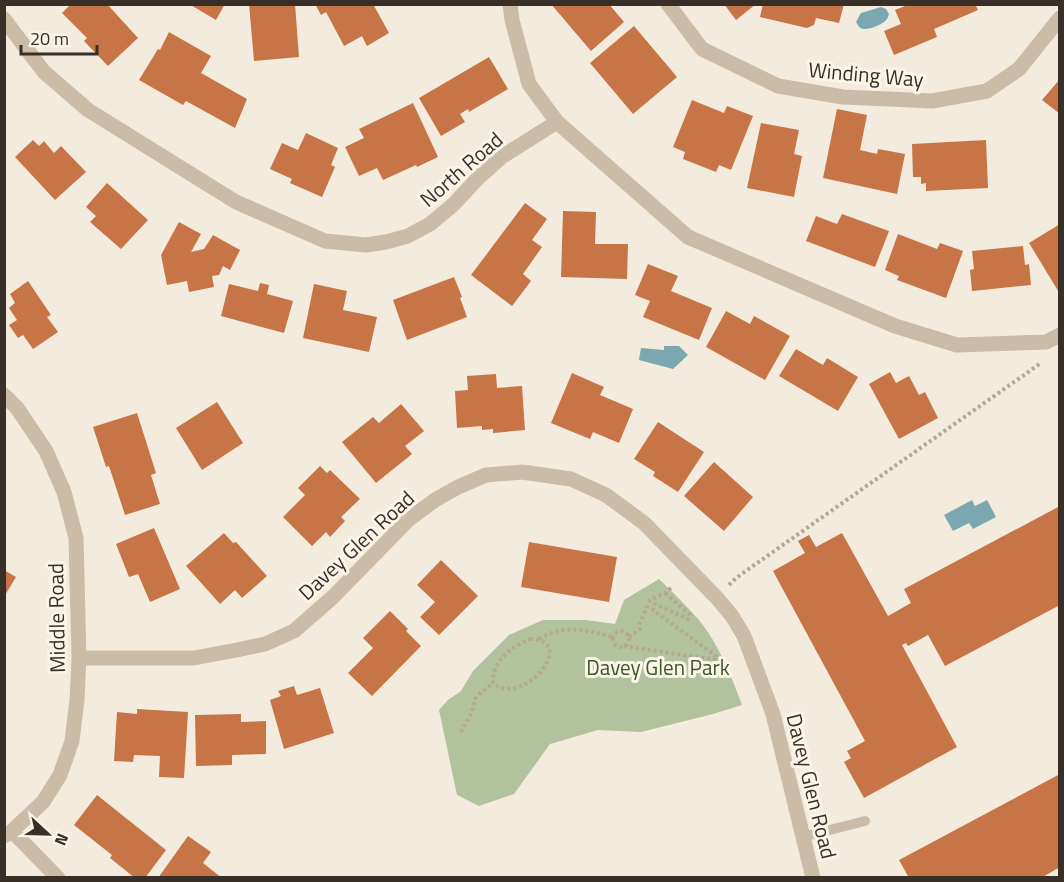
<svg xmlns="http://www.w3.org/2000/svg" width="1064" height="882" font-family="'Titillium Web',sans-serif">
<rect width="100%" height="100%" fill="#f3ebdd"/>
<path fill="#b1c29c" d="M 659,579 C 673,593 687,606 699,620 C 719,645 731,675 742,705 L 713,714 L 641,732 L 598,730 L 550,744 L 514,794 L 479,806 L 457,795 L 439,710 L 448,700 L 461,691 L 473,671 L 509,635 L 543,620 L 586,620 L 615,624 L 624,600 Z"/>
<path fill="#7ba7b0" d="M 881,7 L 886,9 L 889,14 C 888,16 888,18 887,19 C 884,24 869,30 863,29 C 859,28 858,25 856,22 L 861,13 Z
M 664,346 L 679,346 L 688,355 L 673,369 L 639,360 L 641,348 L 664,350 Z
M 972,500 L 975,506 L 987,500 L 996,517 L 973,529 L 969,523 L 953,531 L 944,515 Z"/>
<path fill="#c77546" d="M 71,4 L 107,4 L 138,38 L 108,66 L 84,41 L 87,38 L 62,13 Z
M 189,4 L 225,4 L 216,20 Z
M 249,4 L 295,4 L 299,57 L 254,61 Z
M 315,4 L 373,4 L 389,33 L 367,46 L 362,36 L 344,46 L 326,12 L 321,15 Z
M 551,4 L 609,4 L 624,22 L 591,51 Z
M 724,4 L 756,4 L 736,20 Z
M 763,4 L 844,4 L 839,23 L 816,18 L 814,25 L 807,28 L 760,17 Z
M 910,4 L 975,4 L 978,10 L 934,29 L 937,37 L 894,55 L 884,31 L 901,24 L 895,10 Z
M 634,26 L 677,77 L 633,114 L 590,63 Z
M 169,32 L 211,56 L 201,73 L 247,99 L 235,128 L 186,101 L 183,105 L 139,80 L 158,49 L 160,50 Z
M 489,57 L 508,89 L 469,112 L 468,109 L 460,114 L 465,122 L 441,136 L 419,98 Z
M 1060,79 L 1060,114 L 1042,100 Z
M 692,100 L 724,113 L 727,106 L 753,116 L 731,170 L 719,165 L 716,172 L 683,159 L 685,152 L 673,147 Z
M 413,103 L 438,157 L 417,167 L 416,165 L 383,180 L 377,168 L 359,176 L 345,147 L 364,138 L 359,129 Z
M 837,109 L 867,115 L 860,150 L 877,154 L 878,149 L 905,154 L 897,194 L 823,178 Z
M 761,123 L 799,130 L 794,154 L 802,156 L 794,197 L 747,188 Z
M 306,133 L 338,148 L 331,165 L 335,167 L 322,197 L 290,183 L 292,179 L 270,169 L 282,143 L 298,150 Z
M 33,140 L 39,146 L 44,141 L 54,153 L 61,146 L 86,172 L 55,200 L 15,157 Z
M 986,140 L 988,188 L 926,191 L 926,183 L 921,184 L 921,177 L 913,177 L 912,144 Z
M 107,183 L 148,220 L 121,249 L 90,222 L 96,216 L 86,207 Z
M 525,203 L 547,219 L 532,240 L 542,247 L 523,274 L 531,281 L 512,306 L 471,275 Z
M 563,211 L 596,212 L 595,244 L 628,244 L 627,279 L 561,277 Z
M 842,214 L 889,231 L 875,267 L 806,241 L 816,216 L 837,224 Z
M 179,222 L 201,234 L 191,252 L 204,249 L 213,235 L 240,250 L 230,270 L 223,266 L 219,275 L 212,276 L 214,287 L 189,292 L 187,281 L 167,285 L 161,255 Z
M 1060,224 L 1060,294 L 1029,243 Z
M 898,234 L 937,249 L 940,243 L 963,251 L 946,298 L 897,280 L 899,276 L 885,270 Z
M 1023,246 L 1025,265 L 1029,264 L 1031,285 L 972,291 L 970,270 L 974,269 L 972,251 Z
M 648,264 L 678,276 L 671,291 L 712,308 L 699,340 L 643,317 L 650,301 L 635,295 Z
M 454,277 L 462,297 L 460,298 L 467,317 L 407,340 L 393,300 Z
M 28,281 L 51,315 L 47,317 L 58,332 L 33,349 L 23,335 L 18,338 L 9,325 L 17,320 L 9,308 L 15,303 L 10,294 Z
M 260,283 L 269,285 L 267,294 L 293,301 L 284,333 L 221,316 L 229,284 L 258,291 Z
M 314,284 L 347,291 L 343,310 L 377,317 L 369,352 L 303,338 Z
M 726,311 L 750,324 L 754,316 L 790,336 L 765,380 L 706,347 Z
M 796,349 L 823,365 L 827,358 L 858,377 L 838,411 L 779,376 Z
M 890,372 L 896,383 L 909,376 L 919,395 L 925,392 L 938,418 L 899,439 L 869,384 Z
M 572,373 L 604,387 L 600,395 L 633,409 L 619,443 L 593,432 L 590,439 L 551,423 Z
M 496,374 L 497,388 L 522,386 L 525,430 L 493,433 L 493,429 L 482,430 L 482,426 L 457,428 L 455,391 L 468,390 L 467,376 Z
M 217,402 L 243,443 L 202,470 L 176,428 Z
M 401,404 L 424,431 L 405,446 L 412,454 L 376,483 L 342,442 L 373,417 L 379,423 Z
M 137,413 L 156,473 L 151,475 L 160,504 L 125,515 L 109,466 L 106,467 L 93,427 Z
M 658,422 L 704,452 L 678,492 L 653,476 L 655,472 L 634,459 Z
M 714,462 L 753,497 L 724,531 L 684,496 Z
M 320,466 L 327,473 L 330,470 L 360,499 L 341,517 L 345,521 L 330,537 L 326,532 L 312,546 L 283,517 L 305,495 L 298,488 Z
M 1060,506 L 1060,605 L 945,666 L 928,635 L 908,646 L 906,643 L 902,645 L 957,747 L 864,798 L 844,762 L 851,758 L 847,751 L 865,741 L 773,571 L 805,553 L 798,541 L 809,535 L 816,547 L 842,533 L 888,616 L 911,603 L 904,589 Z
M 154,528 L 180,589 L 150,602 L 138,574 L 129,577 L 116,544 Z
M 224,533 L 233,543 L 236,542 L 267,576 L 242,598 L 235,590 L 220,604 L 186,566 Z
M 529,542 L 617,557 L 609,602 L 521,587 Z
M 441,560 L 478,596 L 439,635 L 420,617 L 435,602 L 417,585 Z
M 4,570 L 16,577 L 4,597 Z
M 390,611 L 408,629 L 406,631 L 421,646 L 372,696 L 348,673 L 373,648 L 363,638 Z
M 294,686 L 297,695 L 320,688 L 334,733 L 284,749 L 270,700 L 281,696 L 278,691 Z
M 137,709 L 188,712 L 184,778 L 159,777 L 160,756 L 134,755 L 133,762 L 114,761 L 117,712 L 137,714 Z
M 241,714 L 241,722 L 266,721 L 266,754 L 232,755 L 232,765 L 196,766 L 195,715 Z
M 1060,774 L 1060,867 L 1041,878 L 909,878 L 899,860 Z
M 97,795 L 166,850 L 145,878 L 135,878 L 110,858 L 112,855 L 74,825 Z
M 188,836 L 211,852 L 203,863 L 222,878 L 158,878 Z"/>
<g fill="none" stroke-linecap="round" stroke-linejoin="round">
<path stroke="#b7a792" stroke-width="4" stroke-dasharray="3 3" stroke-linecap="butt" d="M 729,585 L 736,578 L 1041,363
M613 639a8 8 0 1 1 16 0a8 8 0 1 1-16 0Z
M 629,637 L 640,629 L 640,623 L 650,600 L 665,593 L 672,587
M 530,639 C 579,639 524,709 493,683 C 492,661 511,647 530,639 Z
M 539,639 C 563,624 587,630 613,637
M 624,646 L 716,660 L 716,656 L 653,610 L 655,604 L 688,619 L 690,615 L 665,593
M 461,732 L 472,712 L 475,699 L 478,695 L 493,683"/>
<path stroke="#cbbca8" stroke-width="10" d="M 802,837 L 865,821"/>
<path stroke="#cbbca8" stroke-width="15" d="M 510,4 L 512,20 L 529,84 L 557,122
M 668,4 L 702,49 L 778,86 L 843,97 L 932,101 L 987,91 L 1019,69 L 1060,18
M 4,19 L 44,72 L 88,110 L 236,202 L 325,241 L 366,245 L 386,242 L 408,236 L 430,224 L 454,204 L 477,179 L 503,156 L 557,122 L 688,237 L 895,326 L 957,345 L 1046,342 L 1060,335
M 4,395 L 17,408 L 46,451 L 64,492 L 76,538 L 79,658 L 77,700 L 72,741 L 60,775 L 43,802 L 12,831 L 4,836
M 79,658 L 194,658 L 237,650 L 265,644 L 294,631 L 333,597 L 408,520 L 435,500 L 458,487 L 486,475 L 522,472 L 571,479 L 606,495 L 644,523 L 717,598 L 732,616 L 744,636 L 773,714 L 813,878
M 12,831 L 58,878"/>
</g>
<g text-anchor="middle" dominant-baseline="central" stroke-width="6" stroke-linejoin="round" paint-order="stroke">
<g font-size="21" fill="#382f28" stroke="#faf4e9">
<text transform="translate(866 74) rotate(5)">Winding Way</text>
<text transform="translate(461 169) rotate(-41)">North Road</text>
<text transform="translate(356 545) rotate(-43)">Davey Glen Road</text>
<text transform="translate(56 618) rotate(-91)">Middle Road</text>
<text transform="translate(812 786) rotate(76)">Davey Glen Road</text>
</g>
<g font-size="21" fill="#42562c" stroke="#faf4e9">
<text x="658" y="667">Davey Glen Park</text>
</g>
</g>
<rect width="1064" height="882" fill="none" stroke="#382f28" stroke-width="12"/>
<g transform="translate(48 834) rotate(112)" stroke="#faf4e9" stroke-width="4.5" paint-order="stroke">
<path d="M0-4.5L10 22L0 15L-10 22Z" fill="#382f28"/>
<text y="-9" font-size="16" font-weight="bold" text-anchor="middle" fill="#382f28">N</text>
</g>
<path d="M21 45v9h76v-9" fill="none" stroke="#382f28" stroke-width="3"/>
<text x="30" y="45" font-size="18" fill="#382f28" stroke="#faf4e9" stroke-width="4.5" paint-order="stroke">20 m</text>
</svg>
